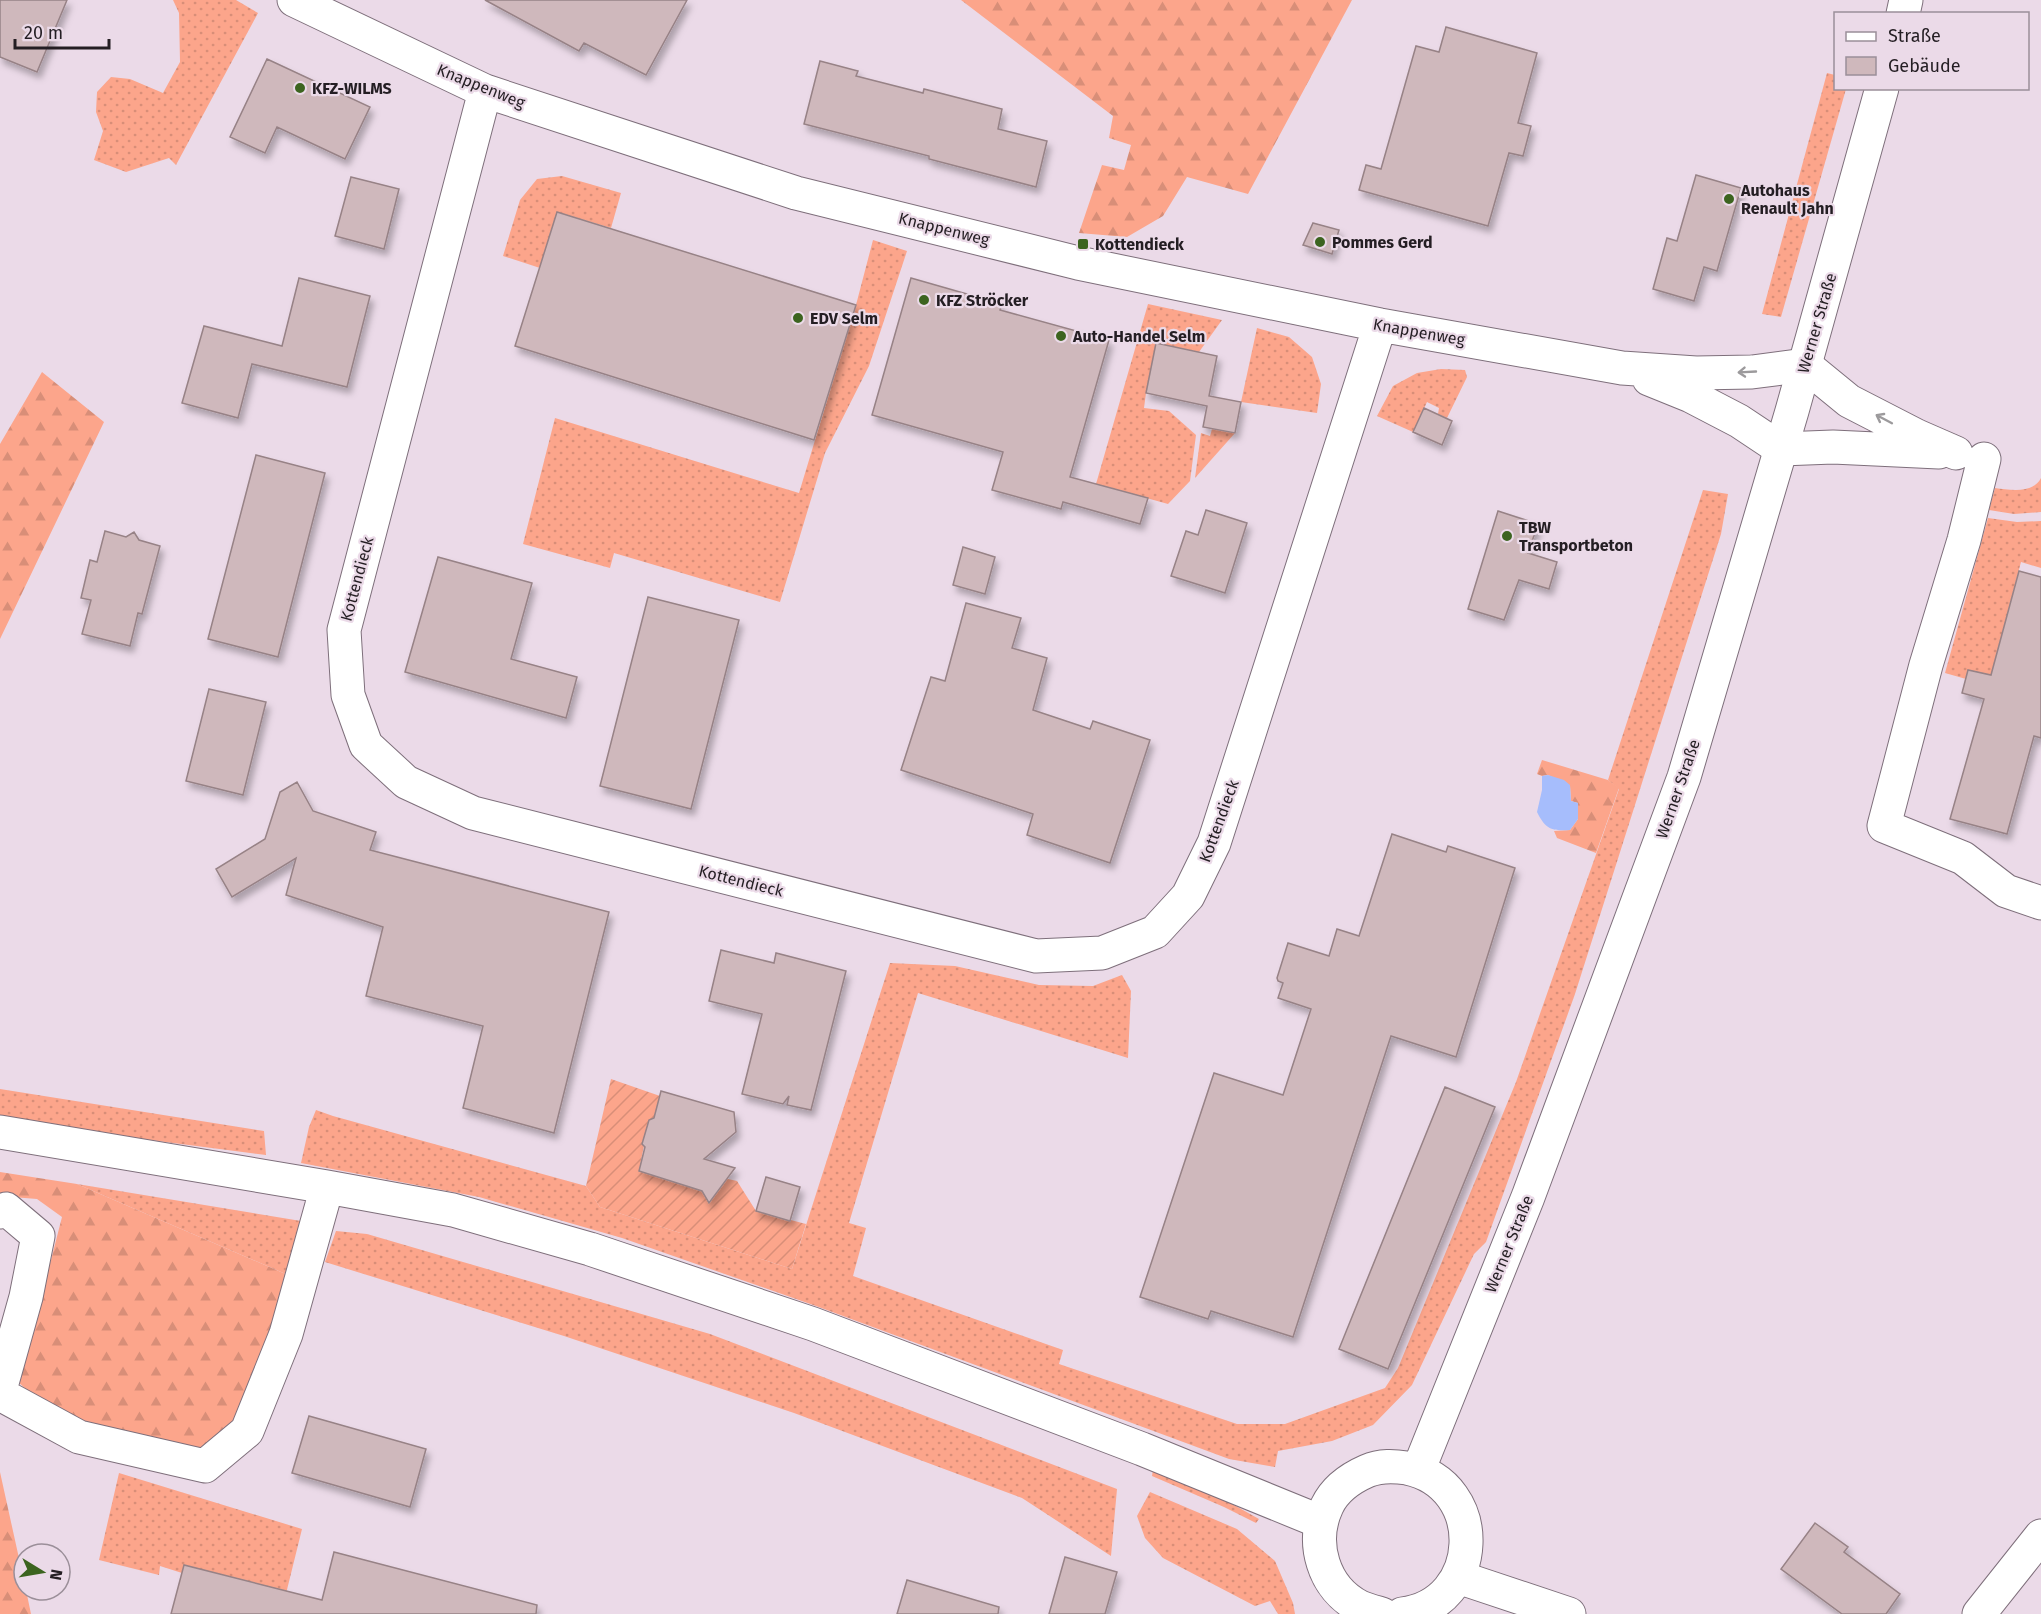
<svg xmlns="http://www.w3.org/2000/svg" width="2041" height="1614" font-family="'Fira Sans',sans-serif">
<defs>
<pattern id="grass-dots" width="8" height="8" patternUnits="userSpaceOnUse" patternTransform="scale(1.5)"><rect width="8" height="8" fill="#fca58b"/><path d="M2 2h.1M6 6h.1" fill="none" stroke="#d88e78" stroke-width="1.8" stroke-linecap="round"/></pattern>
<pattern id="forest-firs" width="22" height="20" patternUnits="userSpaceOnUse" patternTransform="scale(1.5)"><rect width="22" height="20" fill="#fca58b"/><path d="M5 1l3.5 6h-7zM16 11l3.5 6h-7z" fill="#d88e78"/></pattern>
<pattern id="garden-furrows" width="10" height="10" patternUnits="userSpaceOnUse" patternTransform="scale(1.5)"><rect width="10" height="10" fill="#fca58b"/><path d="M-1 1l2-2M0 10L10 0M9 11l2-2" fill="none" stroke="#d88e78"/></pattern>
<filter id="shadow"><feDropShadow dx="3.5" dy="6" stdDeviation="3" flood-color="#0004"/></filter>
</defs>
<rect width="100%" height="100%" fill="#ebdae8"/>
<path fill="url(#grass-dots)" d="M 173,0 L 236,0 L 258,13 L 176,165 L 169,158 L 126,172 L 94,160 L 103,131 L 96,112 L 97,92 L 111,77 L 130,79 L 163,93 L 180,62 L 179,13 Z
M 1827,73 L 1835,75 L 1836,88 L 1846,89 L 1781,317 L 1762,314 Z
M 562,176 L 621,193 L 611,228 L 557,212 L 540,268 L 503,256 L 520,200 L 537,179 Z
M 873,240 L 907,251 L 869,366 L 825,453 L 780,602 L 614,553 L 610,568 L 523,544 L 555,418 L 799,493 L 856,305 Z
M 1148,304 L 1222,320 L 1199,352 L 1156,343 L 1146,393 L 1144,408 L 1169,411 L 1196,435 L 1190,481 L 1168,504 L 1096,484 Z
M 1257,328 L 1289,337 L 1312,357 L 1321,384 L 1317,413 L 1241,402 Z
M 1441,369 L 1465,370 L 1467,377 L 1447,418 L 1438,414 L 1439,408 L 1427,402 L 1413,432 L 1377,416 L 1393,386 L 1417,373 Z
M 1212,429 L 1235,433 L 1195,478 L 1201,433 L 1210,436 Z
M 2041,478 L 2041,512 L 2014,514 L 1989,510 L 1995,488 C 2010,490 2033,494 2041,478 Z
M 1703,490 L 1728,494 L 1721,534 L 1575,994 L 1486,1242 L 1474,1254 L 1412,1385 L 1373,1425 L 1332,1441 L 1278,1451 L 1275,1467 L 1229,1459 L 816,1306 L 622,1238 L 479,1197 L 301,1163 L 309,1127 L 316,1110 L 333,1116 L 586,1186 L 600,1207 L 792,1269 L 890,963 L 955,966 L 1039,985 L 1093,986 L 1122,975 L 1131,991 L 1128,1058 L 918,993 L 849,1223 L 866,1228 L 853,1276 L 1063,1350 L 1059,1364 L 1237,1424 L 1285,1424 L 1385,1388 L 1398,1368 L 1516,1082 L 1619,789 L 1608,780 Z
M 1988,518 L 2017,522 L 2041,521 L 2041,568 L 2021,562 L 1991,675 L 1968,670 L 1966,679 L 1945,673 Z
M 0,1089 L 264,1131 L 266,1155 L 50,1127 L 0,1117 Z
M 77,1184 L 307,1222 L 288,1275 Z
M 336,1231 L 367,1234 L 710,1334 L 1117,1489 L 1111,1556 L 1022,1498 L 794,1413 L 564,1336 L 325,1262 Z
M 1153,1470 L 1225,1500 L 1259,1519 L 1256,1523 L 1224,1507 L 1152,1476 Z
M 119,1473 L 302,1529 L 281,1614 L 276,1589 L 184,1565 L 182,1573 L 160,1566 L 159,1575 L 99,1560 Z
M 1150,1492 L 1237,1529 L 1275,1561 L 1293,1603 L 1295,1614 L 1278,1614 L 1270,1601 L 1255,1606 L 1163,1558 L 1145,1538 L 1137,1516 Z"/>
<path fill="url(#forest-firs)" d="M 961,0 L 1352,0 L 1248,194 L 1187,177 L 1163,216 L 1127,237 L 1079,233 L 1102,165 L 1124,170 L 1131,145 L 1109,138 L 1113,116 Z
M 42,372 L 104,422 L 0,639 L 0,444 Z
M 1542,760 L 1608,780 L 1619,788 L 1596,853 L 1557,838 L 1554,831 L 1570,830 L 1578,819 L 1578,803 L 1571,801 L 1570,786 L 1548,775 L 1542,776 L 1537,774 Z
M 0,1172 L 77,1184 L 288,1275 L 275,1334 L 235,1427 L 217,1443 L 190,1455 L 53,1413 L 18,1382 L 20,1345 L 51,1260 L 62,1217 L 37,1199 L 0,1196 Z
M 0,1472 L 24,1581 L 24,1590 L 26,1590 L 31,1614 L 0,1614 Z"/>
<path fill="url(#garden-furrows)" d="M 611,1079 L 660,1096 L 654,1118 L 649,1120 L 639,1171 L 702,1191 L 710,1197 L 714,1196 L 718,1190 L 719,1177 L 737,1181 L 756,1211 L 806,1224 L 792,1269 L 600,1207 L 586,1186 Z"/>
<path fill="#a6bdfc" d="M 1548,775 L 1564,780 L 1570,785 L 1571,801 L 1578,803 L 1578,819 L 1570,830 C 1552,831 1546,830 1537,812 L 1542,790 L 1542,776 Z"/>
<path fill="#cfb8bc" stroke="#978286" stroke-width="1.5" filter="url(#shadow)" d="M 0,0 L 67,0 L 37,72 L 0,57 Z
M 485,0 L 687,0 L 646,75 L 584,43 L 579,51 Z
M 1446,27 L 1537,53 L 1518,123 L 1531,126 L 1523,156 L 1509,153 L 1488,226 L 1359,190 L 1366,165 L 1381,169 L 1416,46 L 1439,52 Z
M 267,59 L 370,107 L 345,159 L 277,127 L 265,153 L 230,137 Z
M 820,61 L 858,71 L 856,76 L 923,93 L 924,89 L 1002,109 L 998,129 L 1047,141 L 1036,187 L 929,159 L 929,156 L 804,124 Z
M 1696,175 L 1741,188 L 1717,271 L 1704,267 L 1694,301 L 1653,289 L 1667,238 L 1677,241 Z
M 351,177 L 399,189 L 384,249 L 335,236 Z
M 557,212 L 856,305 L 814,440 L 515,346 Z
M 1313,223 L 1339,230 L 1332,254 L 1303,245 Z
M 299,278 L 370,296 L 347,387 L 252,364 L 238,418 L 182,403 L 204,326 L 282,346 Z
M 911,278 L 1002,304 L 1000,310 L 1109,340 L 1070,477 L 1148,498 L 1140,524 L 1063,502 L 1061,509 L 992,490 L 1003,452 L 872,415 Z
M 1156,343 L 1217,356 L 1209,396 L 1241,402 L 1235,433 L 1203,427 L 1207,406 L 1146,393 Z
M 1424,408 L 1452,421 L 1442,445 L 1413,432 Z
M 256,455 L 325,473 L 278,657 L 208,639 Z
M 1206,510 L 1247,523 L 1225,593 L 1171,576 L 1186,531 L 1198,535 Z
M 1498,511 L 1538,524 L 1528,553 L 1557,562 L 1549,589 L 1519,580 L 1504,620 L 1468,609 Z
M 105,531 L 126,537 L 134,532 L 139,540 L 160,546 L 142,614 L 138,613 L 130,646 L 82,634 L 91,600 L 81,598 L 90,560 L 97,562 Z
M 963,547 L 995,557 L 985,594 L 953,585 Z
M 438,557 L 532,583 L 511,659 L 577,677 L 566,718 L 405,672 Z
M 2019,571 L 2041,577 L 2041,738 L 2034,736 L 2007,834 L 1950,819 L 1984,699 L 1962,693 L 1968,670 L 1991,675 Z
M 648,597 L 739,620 L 691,809 L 600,786 Z
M 966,603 L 1021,618 L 1012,648 L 1047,658 L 1033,710 L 1090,729 L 1093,721 L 1150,740 L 1110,863 L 1027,835 L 1033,814 L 901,770 L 931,677 L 945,681 Z
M 209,689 L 266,702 L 243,795 L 186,781 Z
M 297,782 L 313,811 L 376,832 L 370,850 L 609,912 L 554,1133 L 463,1108 L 483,1026 L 366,996 L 383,927 L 286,895 L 296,858 L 232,897 L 216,869 L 265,839 L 280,792 Z
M 1392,834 L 1446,852 L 1448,846 L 1515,868 L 1456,1057 L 1391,1036 L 1293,1337 L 1211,1311 L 1208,1319 L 1140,1297 L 1214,1073 L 1283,1095 L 1311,1009 L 1278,998 L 1283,983 L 1278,981 L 1277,978 L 1288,943 L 1329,956 L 1337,929 L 1359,936 Z
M 721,950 L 774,963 L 776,953 L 846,971 L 811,1110 L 787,1105 L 789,1096 L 783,1104 L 742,1094 L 762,1014 L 709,1001 Z
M 1445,1087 L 1495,1107 L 1388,1369 L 1339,1349 Z
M 661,1091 L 734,1112 L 736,1132 L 704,1159 L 735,1168 L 709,1203 L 702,1191 L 639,1171 L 645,1147 L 642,1144 L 649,1120 L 654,1118 Z
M 766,1177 L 800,1187 L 790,1221 L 756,1211 Z
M 309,1416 L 426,1449 L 410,1507 L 292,1473 Z
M 1815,1523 L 1848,1547 L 1844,1552 L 1900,1594 L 1886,1614 L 1842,1614 L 1781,1569 Z
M 334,1552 L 537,1605 L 536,1614 L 171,1614 L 184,1565 L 322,1600 Z
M 1065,1557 L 1117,1572 L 1105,1614 L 1049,1614 Z
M 907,1580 L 999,1607 L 998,1614 L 897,1614 Z"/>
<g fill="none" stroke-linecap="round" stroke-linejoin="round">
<defs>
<path id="minor" d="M 294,0 L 485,91 L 796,193 L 1078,263 L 1380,325 L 1622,368 L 1696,373 L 1752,372 L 1805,365 L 1849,401 L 1917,436 L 1956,453
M 485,91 L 344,630 L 348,695 L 366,745 L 406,782 L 473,813 L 1036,956 L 1102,953 L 1155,932 L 1188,896 L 1214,843 L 1380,325
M 1649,379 L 1691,396 L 1739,421 L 1781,449 L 1833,447 L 1939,452
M 1984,459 L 1964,540 L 1926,665 L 1884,826 L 1963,858 L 2006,891 L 2041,903
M 0,1132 L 327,1187 L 453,1210 L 590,1249 L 813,1324 L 1142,1449 L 1321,1522
M 0,1212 L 6,1209 L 38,1236 L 26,1297 L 0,1390
M 0,1394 L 79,1437 L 205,1466 L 247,1431 L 286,1334 L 327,1187
M 1458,1577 L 1569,1614
M 1979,1614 L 2041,1536"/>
<path id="major" d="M 1903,14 L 1906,0
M 1418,1471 L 1528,1197 L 1684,777 L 1792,411 L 1882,88
M 1382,1614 C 1375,1612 1367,1610 1360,1607 C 1323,1588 1310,1543 1327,1506 C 1335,1489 1351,1478 1367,1471 C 1381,1465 1394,1466 1407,1468 C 1489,1485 1484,1604 1402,1614"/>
</defs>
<use href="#minor" stroke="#7e6f7b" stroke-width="35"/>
<use href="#major" stroke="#7e6f7b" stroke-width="35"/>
<use href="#minor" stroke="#fff" stroke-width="33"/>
<use href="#major" stroke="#fff" stroke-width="33"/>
</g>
<defs><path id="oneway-shaft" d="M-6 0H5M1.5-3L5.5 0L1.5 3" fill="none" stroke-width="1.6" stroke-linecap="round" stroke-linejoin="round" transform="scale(1.5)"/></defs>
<g stroke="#9c9a9c">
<use href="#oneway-shaft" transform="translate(1747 372) rotate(177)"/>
<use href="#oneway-shaft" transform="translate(1884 419) rotate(-152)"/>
</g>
<g fill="#3c641f" stroke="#ebdae8" stroke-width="2">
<circle cx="300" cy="88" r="6"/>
<circle cx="1729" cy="199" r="6"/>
<circle cx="1320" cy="242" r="6"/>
<rect x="1077" y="238" width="12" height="12" rx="3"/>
<circle cx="924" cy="300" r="6"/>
<circle cx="798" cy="318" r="6"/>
<circle cx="1061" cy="336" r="6"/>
<circle cx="1507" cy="536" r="6"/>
</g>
<g text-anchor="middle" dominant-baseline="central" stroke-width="4.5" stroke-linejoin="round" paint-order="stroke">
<g font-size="16" fill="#241e23" stroke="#ebdae8">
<text transform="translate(481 86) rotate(22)">Knappenweg</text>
<text transform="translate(944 229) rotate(14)">Knappenweg</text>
<text transform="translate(1817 323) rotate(-74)">Werner Straße</text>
<text transform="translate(1419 332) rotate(10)">Knappenweg</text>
<text transform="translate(357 579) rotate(-75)">Kottendieck</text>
<text transform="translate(1678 789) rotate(-71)">Werner Straße</text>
<text transform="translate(1219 821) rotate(-70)">Kottendieck</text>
<text transform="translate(741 881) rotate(14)">Kottendieck</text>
<text transform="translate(1509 1244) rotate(-68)">Werner Straße</text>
</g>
<g font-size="16" font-weight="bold" fill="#241e23" stroke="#ebdae8" text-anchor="start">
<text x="312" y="88">KFZ-WILMS</text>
<text x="1741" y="190">Autohaus<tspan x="1741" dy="18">Renault Jahn</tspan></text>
<text x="1332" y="242">Pommes Gerd</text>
<text x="1095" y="244">Kottendieck</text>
<text x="936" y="300">KFZ Ströcker</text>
<text x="810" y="318">EDV Selm</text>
<text x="1073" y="336">Auto-Handel Selm</text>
<text x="1519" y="527">TBW<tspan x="1519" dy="18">Transportbeton</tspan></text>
</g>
</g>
<rect x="1834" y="12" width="195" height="78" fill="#ebdae8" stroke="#9b8f99" stroke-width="1.5"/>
<rect x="1846" y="32" width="30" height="9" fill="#ffffff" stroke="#9b8f99" stroke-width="1.5"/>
<text x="1888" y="42" font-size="18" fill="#241e23">Straße</text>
<rect x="1846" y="57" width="30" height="18" fill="#cfb8bc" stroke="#9b8f99" stroke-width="1.5"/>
<text x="1888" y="72" font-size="18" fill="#241e23">Gebäude</text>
<g transform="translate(42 1572) rotate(101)"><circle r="28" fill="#ebdae8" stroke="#9b8f99" stroke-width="1.5"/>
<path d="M0-4.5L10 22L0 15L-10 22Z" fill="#3c641f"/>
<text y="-9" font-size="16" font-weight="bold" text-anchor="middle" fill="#241e23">N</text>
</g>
<path d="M15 39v9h94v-9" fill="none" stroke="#241e23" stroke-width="3"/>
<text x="24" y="39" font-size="18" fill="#241e23" stroke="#ebdae8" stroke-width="4.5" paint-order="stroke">20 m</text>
</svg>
